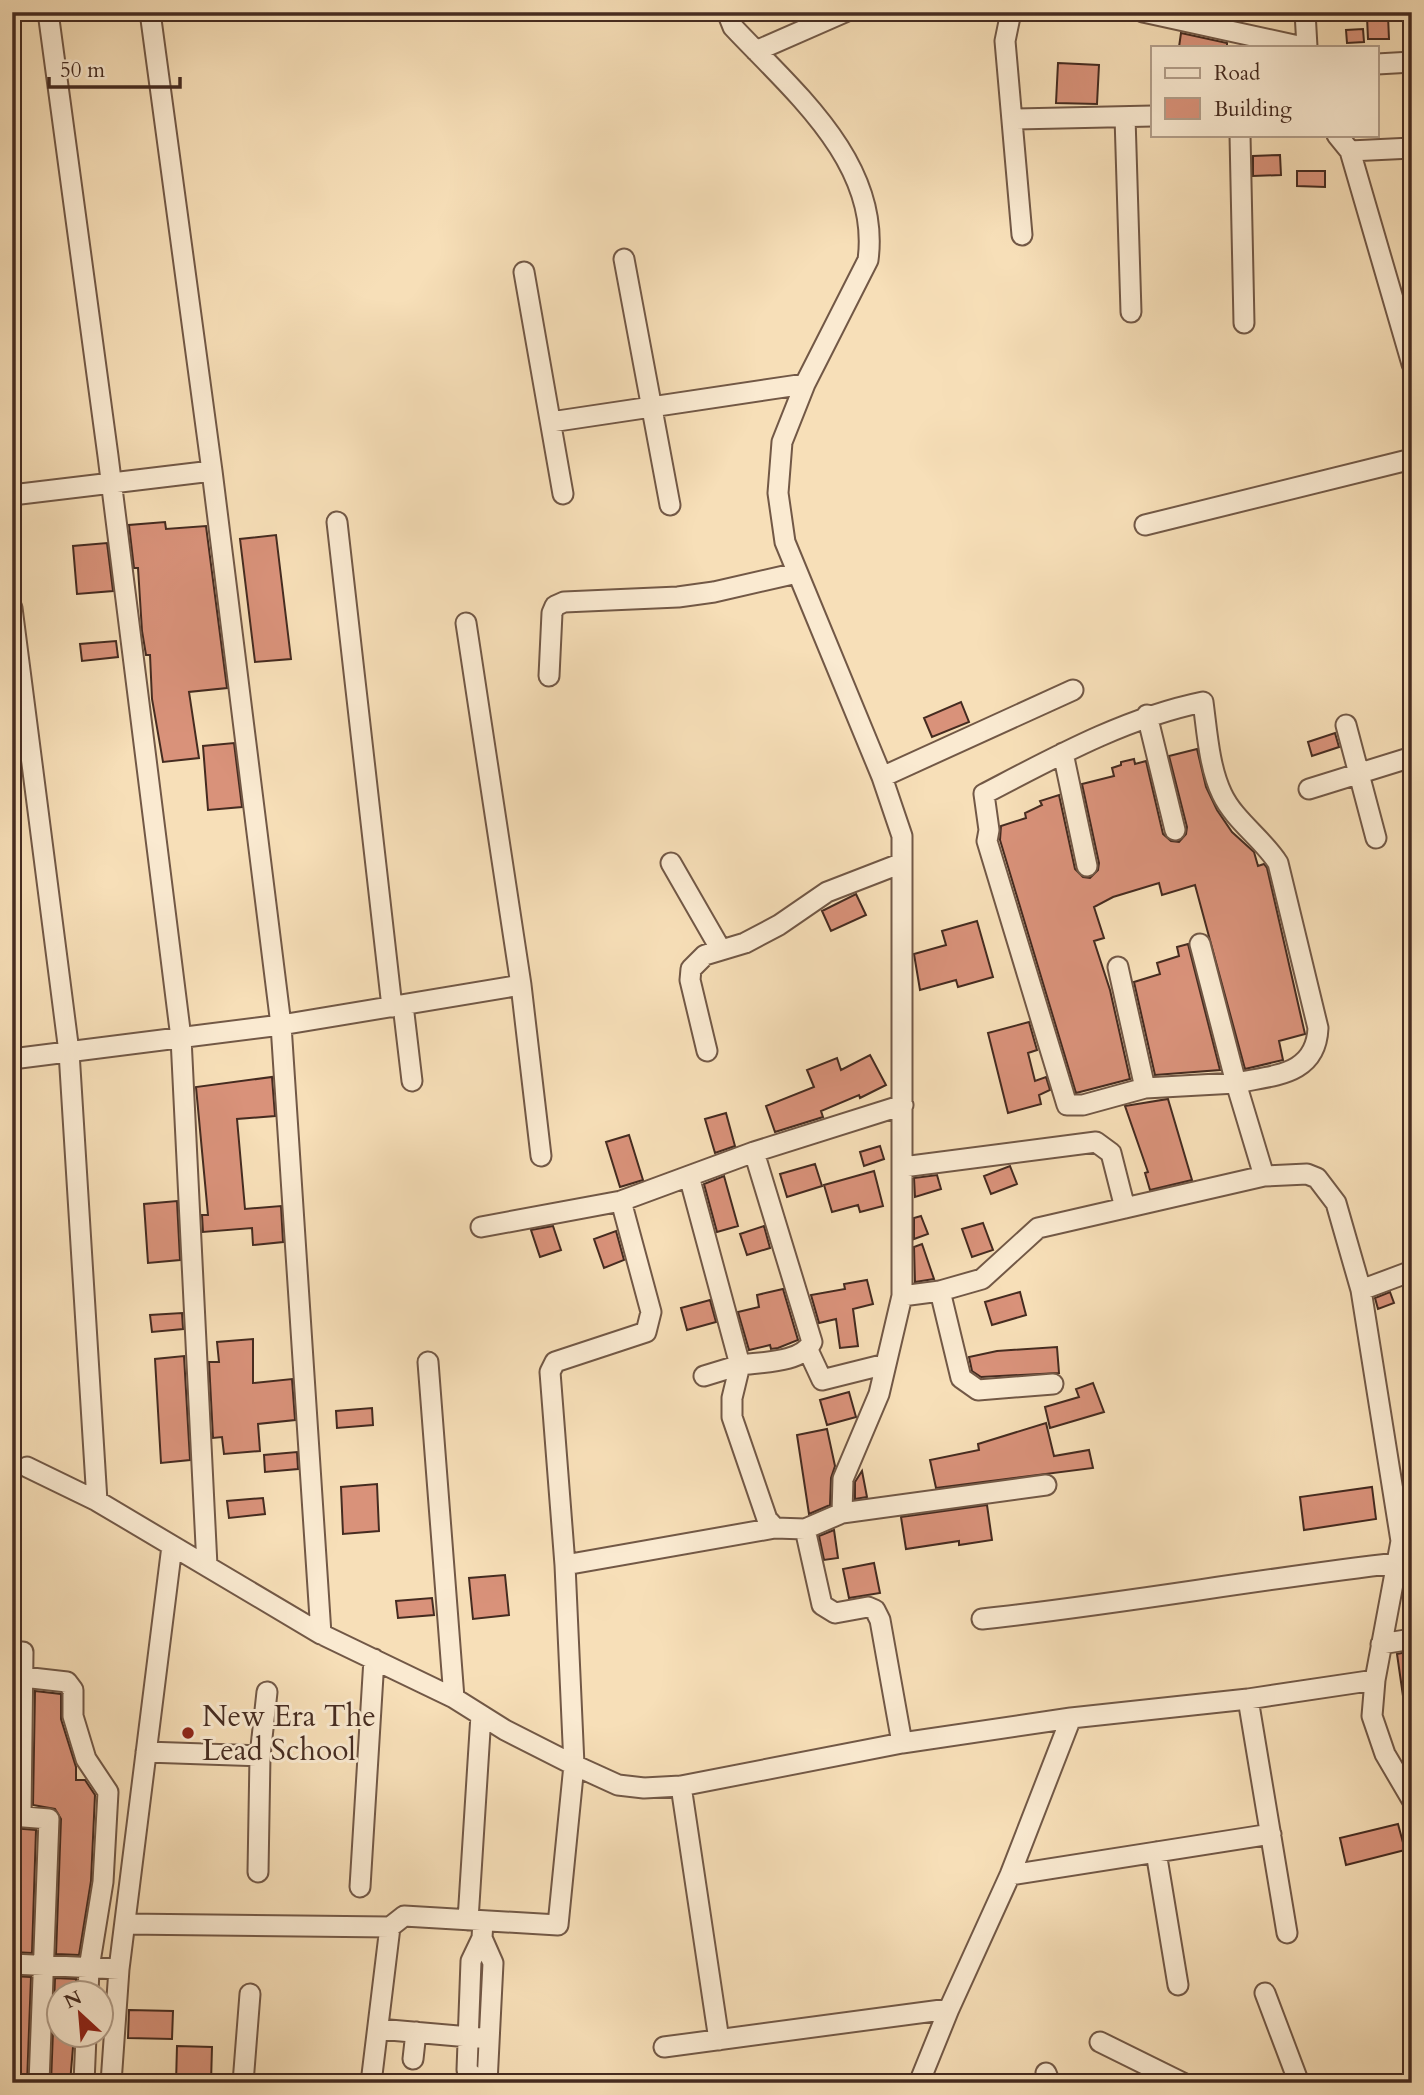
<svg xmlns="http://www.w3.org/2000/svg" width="1424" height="2095" font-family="Cardo,serif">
<rect width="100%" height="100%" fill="#f7dfb8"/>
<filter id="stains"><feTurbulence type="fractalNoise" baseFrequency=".00286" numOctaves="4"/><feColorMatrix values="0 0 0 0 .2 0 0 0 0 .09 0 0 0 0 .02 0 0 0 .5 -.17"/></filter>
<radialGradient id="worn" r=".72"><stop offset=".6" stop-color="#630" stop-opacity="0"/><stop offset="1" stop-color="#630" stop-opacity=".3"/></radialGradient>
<path fill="#d9927a" stroke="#452b20" stroke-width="2" d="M 1388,16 L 1389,39 L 1368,39 L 1367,17 Z
M 1363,29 L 1364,42 L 1347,43 L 1346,30 Z
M 1181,33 L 1227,43 L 1227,47 L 1179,47 Z
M 1058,63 L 1099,65 L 1097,104 L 1056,103 Z
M 1280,155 L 1281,175 L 1253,176 L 1253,156 Z
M 1297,171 L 1325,171 L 1325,187 L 1297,186 Z
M 165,522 L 166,529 L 206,526 L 227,688 L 189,692 L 199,758 L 163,762 L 152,699 L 150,655 L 146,655 L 142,631 L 138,568 L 134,568 L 129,525 Z
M 276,535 L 291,659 L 255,662 L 240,539 Z
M 107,543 L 113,591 L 77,594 L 73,546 Z
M 116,641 L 118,657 L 82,661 L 80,644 Z
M 961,702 L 969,722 L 932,737 L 924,718 Z
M 1335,733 L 1339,747 L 1312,756 L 1308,742 Z
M 234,743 L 242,807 L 208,810 L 203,746 Z
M 1197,749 L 1206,787 L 1217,810 L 1232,832 L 1254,852 L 1258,866 L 1264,864 L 1267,868 L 1305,1034 L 1279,1041 L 1283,1060 L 1245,1069 L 1195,885 L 1162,895 L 1159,883 L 1113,897 L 1094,907 L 1104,938 L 1094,941 L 1110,990 L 1130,1079 L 1076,1093 L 1000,840 L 1001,826 L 1026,818 L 1025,813 L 1042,805 L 1040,801 L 1059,795 L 1075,869 L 1083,877 L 1090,878 L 1098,870 L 1099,863 L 1082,784 L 1114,776 L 1112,768 L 1121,765 L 1121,762 L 1134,759 L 1135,764 L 1146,761 L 1163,834 L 1171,841 L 1179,842 L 1186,834 L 1187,827 L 1169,756 Z
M 856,894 L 866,915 L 831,931 L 822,911 Z
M 977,921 L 993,977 L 958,987 L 956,980 L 920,990 L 914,954 L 946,945 L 942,931 Z
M 1188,944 L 1220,1070 L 1155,1075 L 1134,982 L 1160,974 L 1157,963 L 1179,956 L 1177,947 Z
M 1029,1022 L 1037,1050 L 1028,1053 L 1035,1081 L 1046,1077 L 1050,1090 L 1039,1095 L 1041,1104 L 1008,1113 L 988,1033 Z
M 870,1055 L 886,1085 L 860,1098 L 859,1095 L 821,1111 L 823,1117 L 775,1132 L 766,1106 L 814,1087 L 807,1070 L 837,1058 L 841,1070 Z
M 272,1077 L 275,1116 L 237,1119 L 245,1209 L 281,1206 L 283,1242 L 253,1245 L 252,1228 L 203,1232 L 202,1215 L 208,1215 L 196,1087 Z
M 1168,1099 L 1192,1180 L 1150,1190 L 1145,1173 L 1148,1172 L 1125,1106 Z
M 726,1113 L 735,1146 L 715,1153 L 705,1119 Z
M 629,1135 L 643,1180 L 620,1187 L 606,1142 Z
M 880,1146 L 884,1159 L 864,1166 L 860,1152 Z
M 815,1164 L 822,1186 L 787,1197 L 780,1174 Z
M 1010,1166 L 1017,1184 L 991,1194 L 984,1176 Z
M 874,1171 L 883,1206 L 860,1212 L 858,1205 L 832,1212 L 824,1185 Z
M 937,1175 L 941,1189 L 915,1197 L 914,1178 Z
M 724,1176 L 738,1226 L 717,1232 L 704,1184 Z
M 177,1201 L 180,1260 L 148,1263 L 144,1204 Z
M 921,1216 L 928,1234 L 914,1239 L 914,1218 Z
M 983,1223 L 993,1250 L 972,1257 L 962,1229 Z
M 553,1226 L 561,1250 L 540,1257 L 531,1230 Z
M 764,1226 L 770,1248 L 747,1255 L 740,1234 Z
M 616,1231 L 624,1260 L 604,1268 L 594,1239 Z
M 922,1244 L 934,1279 L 915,1282 L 914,1247 Z
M 867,1280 L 873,1304 L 853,1309 L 858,1346 L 840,1348 L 836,1319 L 819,1323 L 811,1295 L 845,1289 L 844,1284 Z
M 783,1289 L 798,1340 L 778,1348 L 771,1349 L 770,1345 L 749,1350 L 738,1312 L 759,1307 L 757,1295 Z
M 1020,1292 L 1026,1315 L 992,1325 L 985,1302 Z
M 1390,1292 L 1394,1303 L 1378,1309 L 1375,1298 Z
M 710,1300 L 716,1322 L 687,1330 L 681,1308 Z
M 182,1313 L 183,1329 L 152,1332 L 150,1315 Z
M 253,1339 L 253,1383 L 292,1379 L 295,1420 L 258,1424 L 260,1451 L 224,1454 L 222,1437 L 213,1438 L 209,1362 L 219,1362 L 217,1342 Z
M 1057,1347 L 1059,1373 L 981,1377 L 972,1371 L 969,1357 L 997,1351 Z
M 184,1356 L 190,1460 L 161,1463 L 155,1359 Z
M 1093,1383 L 1104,1412 L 1050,1428 L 1045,1407 L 1079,1397 L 1076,1389 Z
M 849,1392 L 856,1417 L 827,1425 L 820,1400 Z
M 372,1408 L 373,1425 L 337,1428 L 336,1411 Z
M 1046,1423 L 1054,1456 L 1089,1450 L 1093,1468 L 936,1488 L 930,1460 L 979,1450 L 978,1444 Z
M 827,1429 L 835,1466 L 831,1478 L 830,1505 L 809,1514 L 797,1435 Z
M 297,1452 L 298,1469 L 265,1472 L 264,1455 Z
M 862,1471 L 867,1497 L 855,1499 L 855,1482 Z
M 377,1484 L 379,1531 L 343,1534 L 341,1487 Z
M 1372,1487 L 1376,1519 L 1304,1530 L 1300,1497 Z
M 263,1498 L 265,1514 L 229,1518 L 227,1501 Z
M 987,1505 L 992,1540 L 959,1545 L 959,1541 L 906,1549 L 901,1517 Z
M 834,1530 L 838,1558 L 824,1560 L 819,1536 Z
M 874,1563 L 880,1593 L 849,1598 L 843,1569 Z
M 505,1575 L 509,1615 L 473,1619 L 469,1578 Z
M 432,1598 L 434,1615 L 398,1618 L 396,1601 Z
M 1412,1651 L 1412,1696 L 1403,1696 L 1397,1654 Z
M 35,1691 L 61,1694 L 61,1719 L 76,1767 L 76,1780 L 85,1780 L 95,1795 L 91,1881 L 79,1955 L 56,1954 L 61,1819 L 55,1809 L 33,1805 Z
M 1398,1824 L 1405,1850 L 1346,1865 L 1340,1838 Z
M 12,1828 L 36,1830 L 32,1953 L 12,1952 Z
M 12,1976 L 31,1977 L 27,2083 L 12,2083 Z
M 55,1978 L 76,1979 L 76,1993 L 60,1993 L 60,2035 L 74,2035 L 70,2083 L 51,2083 Z
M 129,2010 L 173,2011 L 172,2039 L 128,2038 Z
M 177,2046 L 212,2047 L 211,2083 L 176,2083 Z"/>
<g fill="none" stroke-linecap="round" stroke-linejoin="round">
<defs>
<path id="minor" d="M 48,12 L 108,456 L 181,1038 L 207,1566
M 150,12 L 212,471
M 727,12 L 733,27 C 793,91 881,163 868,260 L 805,384 L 782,442 L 778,493 L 785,542 L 882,777 L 902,836 L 902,1296 L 879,1394 L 843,1479 L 842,1513
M 1011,12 L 1005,41 L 1022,235
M 1143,12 L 1303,47
M 1305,12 L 1307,47
M 756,51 L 845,12
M 1377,64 L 1412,62
M 1125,117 L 1131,312
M 1013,119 L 1153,116
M 1240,135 L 1244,323
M 1337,135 L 1350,151 L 1412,364
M 1350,151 L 1412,148
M 624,259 L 670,505
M 524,272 L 563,494
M 551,422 L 805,384
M 12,495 L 212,471 L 281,1025 L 321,1634
M 337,522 L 392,1007
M 1145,525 L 1412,459
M 12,608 L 69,1052 L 97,1501 L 321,1634 L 454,1698 L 505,1730 L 574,1765 L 618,1785 L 644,1788 L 681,1786 L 902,1743 L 1071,1718 L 1248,1699 L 1375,1680
M 466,623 L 521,985 L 541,1156
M 549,676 L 552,613 L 555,606 L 564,602 L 678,597 L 714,592 L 797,573
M 1147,715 L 1175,830
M 1346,725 L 1376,838
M 1063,753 L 1087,866
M 882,777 L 1073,690
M 1309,789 L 1412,757
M 671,863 L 721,950
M 1200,944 L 1236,1083 L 1145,1088 L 1083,1105 L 1067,1105 L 987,841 L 989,830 L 984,794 C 1055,757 1125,718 1203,702 C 1207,731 1209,767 1222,794 C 1234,820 1263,839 1278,863 L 1318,1028 C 1316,1076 1273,1075 1236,1083 L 1264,1176
M 1118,967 L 1145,1088
M 403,1005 L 412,1081
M 707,1051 L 690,980 L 691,969 L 705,955 L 745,943 L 779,925 L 827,892 L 902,863
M 12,1059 L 281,1025 L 521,985
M 754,1152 L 812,1342 C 802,1363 761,1362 740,1365 L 732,1398 L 732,1417 L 767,1519 L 775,1528
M 903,1167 L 1096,1142 L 1111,1153 L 1125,1208
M 689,1176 L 740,1365 L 704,1376
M 481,1227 L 621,1201 L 754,1152 L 903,1105
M 1361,1290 L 1412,1271
M 940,1291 L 961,1378 L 978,1390 L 1053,1384
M 902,1296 L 940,1291 L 982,1279 L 1038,1228 L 1264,1176 L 1307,1174 L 1317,1178 L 1336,1203 L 1361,1290 L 1401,1541 L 1375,1680 L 1372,1716 L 1385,1754 L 1412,1800
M 808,1350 L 822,1380 L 886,1364
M 428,1362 L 454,1698
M 27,1467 L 97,1501
M 805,1529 L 842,1513 L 1046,1485
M 565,1565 L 775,1528 L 805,1529 L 822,1605 L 835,1613 L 868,1607 L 875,1610 L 880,1620 L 902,1743
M 982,1619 C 1121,1604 1258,1579 1397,1563
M 1381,1644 L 1412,1639
M 12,1652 L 23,1652 L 21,1816
M 23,1677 L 67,1682 L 73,1690 L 73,1716 L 86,1759 L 108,1792 L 103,1882 L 89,1968 L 88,1994
M 1248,1699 L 1287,1933
M 146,1752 L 260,1756
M 681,1786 L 719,2040
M 12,1816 L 49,1819 L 39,2083
M 1156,1852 L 1178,1985
M 258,1872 L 260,1756 L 267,1692
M 1010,1875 L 1271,1834
M 360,1887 L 374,1659
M 468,1920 L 481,1715
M 483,1921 L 482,1938 L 493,1963 L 487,2083
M 125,1924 L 390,1927
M 482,1938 L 471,1961 L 467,2070 L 475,2078 L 487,2078
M 12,1964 L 119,1969
M 1265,1993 L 1299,2083
M 378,2029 L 481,2038
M 1100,2042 L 1183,2083
M 664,2047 L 949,2009
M 413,2059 L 416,2032
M 1046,2073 L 1050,2083
M 84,2083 L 86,2036
M 111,2083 L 119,1969 L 172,1546
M 243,2083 L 250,1994
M 371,2083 L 390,1927 L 404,1916 L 558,1925 L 574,1765 L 565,1565 L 550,1372 L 555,1362 L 646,1332 L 651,1312 L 621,1201
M 919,2083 L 949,2009 L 1010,1875 L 1071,1718"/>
</defs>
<use href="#minor" stroke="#725846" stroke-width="23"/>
<use href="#minor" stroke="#faead1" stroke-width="19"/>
</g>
<circle fill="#8f2418" stroke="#faead1" stroke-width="2.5" cx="188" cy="1733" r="7"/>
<g text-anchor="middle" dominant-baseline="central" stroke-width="6" stroke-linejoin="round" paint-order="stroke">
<g font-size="30" fill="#452b20" stroke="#faead1" text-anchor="start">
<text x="202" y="1716">New Era The<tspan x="202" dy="34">Lead School</tspan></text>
</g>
</g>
<rect width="1424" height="2095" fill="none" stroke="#f7dfb8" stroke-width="42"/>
<rect x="14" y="14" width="1396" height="2067" fill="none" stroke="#452b20" stroke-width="3.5"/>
<rect x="21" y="21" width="1382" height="2053" fill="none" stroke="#452b20" stroke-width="2"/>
<rect x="1151" y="46" width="228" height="91" fill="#faead1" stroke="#b29e8a" stroke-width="2"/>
<rect x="1165" y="68" width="35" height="10" fill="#faead1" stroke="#b29e8a" stroke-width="2"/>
<text x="1214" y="80" font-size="21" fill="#452b20">Road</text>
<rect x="1165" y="98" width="35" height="21" fill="#d9927a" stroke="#b29e8a" stroke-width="2"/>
<text x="1214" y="116" font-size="21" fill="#452b20">Building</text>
<g transform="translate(80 2014) rotate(334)"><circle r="33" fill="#faead1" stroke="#b29e8a" stroke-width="2"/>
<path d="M0-5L12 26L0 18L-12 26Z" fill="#8f2418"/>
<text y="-10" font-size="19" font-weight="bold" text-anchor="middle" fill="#452b20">N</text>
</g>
<path d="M49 77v10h131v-10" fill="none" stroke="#452b20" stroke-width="3.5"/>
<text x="60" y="77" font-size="21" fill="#452b20" stroke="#faead1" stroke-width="5" paint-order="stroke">50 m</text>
<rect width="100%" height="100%" filter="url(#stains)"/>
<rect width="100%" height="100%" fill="url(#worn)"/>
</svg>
